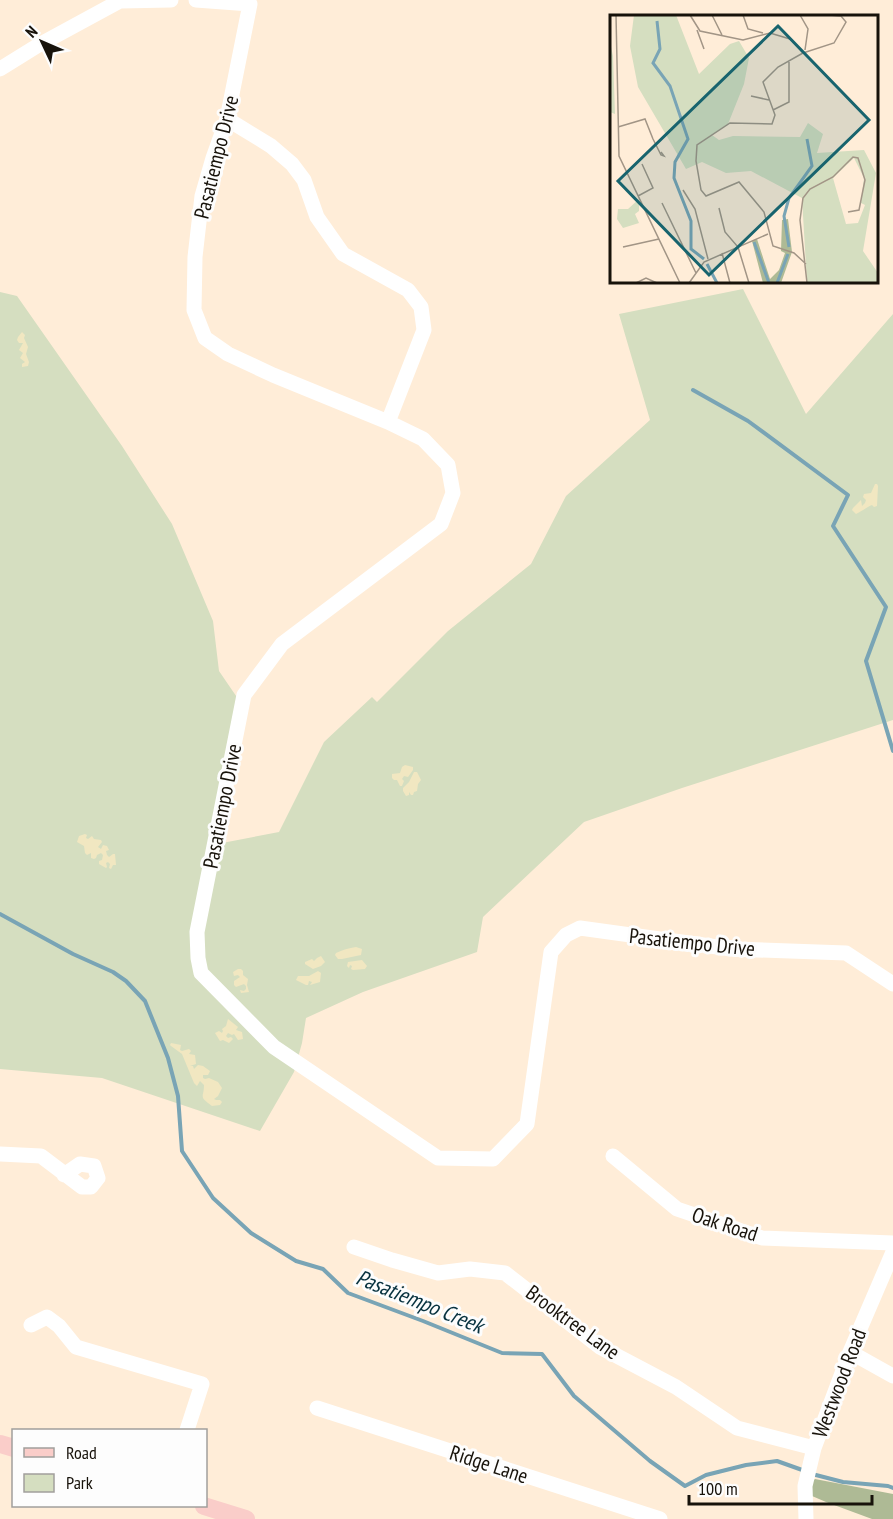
<svg xmlns="http://www.w3.org/2000/svg" width="893" height="1519" font-family="'PT Sans Narrow',sans-serif">
<rect width="100%" height="100%" fill="#ffedd8"/>
<path fill="#d5dec0" d="M 743,289 L 806,414 L 893,314 L 893,720 L 682,788 L 584,822 L 483,917 L 477,952 L 363,992 L 306,1018 L 302,1043 L 294,1072 L 260,1131 L 102,1078 L 0,1069 L 0,292 L 17,296 L 122,446 L 172,524 L 213,621 L 219,671 L 245,709 L 217,844 L 279,832 L 324,742 L 372,697 L 377,702 L 448,631 L 531,564 L 566,496 L 650,420 L 619,314 Z"/>
<path fill="#aeba95" d="M 815,1479 L 893,1494 L 893,1519 L 872,1519 L 826,1502 L 812,1496 L 805,1486 Z"/>
<path fill="#f1e7c1" d="M 22,332 L 25,335 L 24,338 L 28,347 L 26,354 L 29,362 L 28,366 L 22,367 L 22,364 L 25,362 L 20,358 L 23,353 L 19,350 L 23,343 L 19,343 L 17,340 L 18,337 Z
M 875,484 L 877,484 L 878,486 L 877,506 L 874,507 L 872,505 C 868,506 861,512 856,514 L 852,510 L 853,508 L 861,500 L 862,506 L 865,503 L 866,500 L 863,497 L 864,494 L 871,493 Z
M 405,765 L 413,767 L 413,770 L 408,777 L 404,776 L 402,779 L 404,781 L 402,786 L 400,786 L 397,780 L 394,780 L 392,778 L 392,774 L 400,773 L 402,767 Z
M 414,772 L 417,772 L 421,780 L 418,784 L 417,791 L 414,792 L 413,795 L 411,795 L 409,792 L 409,795 L 406,796 L 403,791 L 403,788 L 409,782 Z
M 85,834 L 87,835 L 86,838 L 88,839 L 92,836 L 94,839 L 101,840 L 102,842 L 98,847 L 101,849 L 103,845 L 107,846 L 109,850 L 106,851 L 107,855 L 109,857 L 113,854 L 115,854 L 116,865 L 113,865 L 111,869 L 109,868 L 110,864 L 108,862 L 106,863 L 107,867 L 106,868 L 99,864 L 99,861 L 102,860 L 103,855 L 101,853 L 97,855 L 96,858 L 94,859 L 91,858 L 91,853 L 87,855 L 85,853 L 84,846 L 77,842 L 79,836 Z
M 356,947 L 362,949 L 361,955 L 342,959 L 338,959 L 335,955 L 336,953 C 342,950 349,948 356,947 Z
M 321,956 L 325,962 L 321,966 L 313,969 L 305,964 L 305,962 L 312,959 L 314,961 L 317,958 Z
M 362,960 L 367,966 L 365,969 L 353,970 L 351,969 L 352,966 L 350,965 L 349,968 L 347,966 L 348,962 Z
M 238,969 L 241,969 L 243,971 L 243,975 L 248,979 L 247,985 L 249,992 L 241,993 L 240,990 L 244,991 L 246,989 L 246,986 L 244,984 L 236,987 L 234,985 L 234,981 L 240,977 L 238,975 L 234,976 L 233,972 Z
M 318,971 L 321,973 L 320,982 L 310,985 L 312,982 L 309,981 L 308,985 L 306,985 L 296,980 L 298,976 L 309,976 Z
M 228,1019 L 238,1027 L 236,1030 L 242,1032 L 243,1039 L 238,1040 L 234,1034 L 232,1035 L 228,1033 L 226,1036 L 228,1038 L 231,1037 L 233,1039 L 229,1043 L 223,1040 L 220,1041 L 215,1033 L 219,1031 L 222,1033 L 223,1031 L 222,1029 L 226,1026 Z
M 171,1043 L 181,1045 L 180,1050 L 182,1051 L 189,1049 L 191,1051 L 189,1054 L 195,1055 L 196,1064 L 190,1066 L 193,1066 L 194,1069 L 198,1065 L 203,1066 L 210,1071 L 208,1075 L 203,1075 L 203,1078 L 205,1079 L 209,1078 L 218,1082 L 222,1088 L 218,1096 L 214,1099 L 216,1100 L 220,1100 L 222,1102 L 220,1105 L 212,1106 C 198,1096 204,1098 204,1085 L 200,1081 L 197,1086 L 194,1083 L 182,1054 L 171,1046 L 170,1045 Z"/>
<g fill="none" stroke-linecap="round" stroke-linejoin="round">
<path stroke="#79a4b5" stroke-width="4" d="M 693,390 L 748,421 L 848,495 L 833,526 L 886,607 L 866,661 L 893,751
M 0,914 L 73,954 L 113,972 L 126,981 L 145,1001 L 168,1058 L 178,1096 L 182,1151 L 213,1198 L 251,1233 L 296,1261 L 323,1269 L 348,1293 L 423,1321 L 502,1353 L 542,1354 L 574,1396 L 650,1461 L 685,1486 L 706,1475 L 746,1465 L 777,1461 L 805,1471
M 812,1474 L 843,1482 L 888,1486 L 893,1488"/>
<path stroke="#fff" stroke-width="15" d="M 196,0 L 250,4 L 227,119 L 213,158 L 202,196 L 195,257 L 194,310 L 205,338 L 228,354 L 273,375 L 388,422 L 423,439 L 448,465 L 453,493 L 441,524 L 282,644 L 244,695 L 197,932 L 198,958 L 201,973 L 274,1047 L 438,1158 L 493,1159 L 527,1124 L 551,952 L 566,935 L 580,928 L 732,949 L 846,953 L 893,984
M 0,69 L 37,46 L 120,1 L 171,0
M 227,119 L 271,146 L 292,164 L 304,180 L 317,217 L 343,254 L 408,290 L 421,307 L 424,330 L 388,422
M 0,1154 L 41,1156 L 82,1187 L 91,1187 L 98,1178 L 94,1166 L 80,1164 L 64,1175
M 613,1156 L 677,1209 L 762,1238 L 893,1243
M 354,1247 L 392,1260 L 438,1273 L 470,1269 L 505,1273 L 600,1347 L 676,1387 L 737,1428 L 814,1448
M 31,1325 L 47,1317 L 59,1326 L 76,1347 L 202,1384 L 187,1430
M 850,1352 L 893,1376
M 317,1408 L 660,1519
M 806,1519 L 805,1486 L 814,1448 L 850,1352 L 893,1252"/>
<path stroke="#facdc9" stroke-width="18" d="M 0,1444 L 14,1448
M 204,1506 L 246,1519"/>
</g>
<g text-anchor="middle" dominant-baseline="central" stroke-width="6" stroke-linejoin="round" paint-order="stroke">
<g font-size="21" fill="#17120a" stroke="#fdfdfd">
<text transform="translate(216 157) rotate(-76)">Pasatiempo Drive</text>
<text transform="translate(222 806) rotate(-79)">Pasatiempo Drive</text>
<text transform="translate(692 942) rotate(6)">Pasatiempo Drive</text>
<text transform="translate(725 1224) rotate(18)">Oak Road</text>
<text transform="translate(573 1322) rotate(36)">Brooktree Lane</text>
<text transform="translate(839 1383) rotate(-69)">Westwood Road</text>
<text transform="translate(489 1464) rotate(18)">Ridge Lane</text>
</g>
<g font-size="22" font-style="italic" fill="#08323f" stroke="#fdfdfd">
<text transform="translate(420 1301) rotate(22)">Pasatiempo Creek</text>
</g>
</g>
<g transform="translate(610 15)">
<rect width="268" height="268" fill="#ffedd8"/>
<path d="M 24,0 L 66,0 L 89,59 L 120,29 L 129,26 L 139,43 L 134,69 L 118,109 L 102,120 L 109,125 L 123,121 L 190,122 L 198,108 L 213,119 L 207,138 L 254,135 L 266,158 L 253,236 L 268,258 L 268,268 L 197,268 L 192,183 L 141,156 L 116,158 L 92,147 L 76,154 L 28,72 L 20,31 ZM 244,143 L 254,163 L 251,188 L 255,190 L 248,208 L 236,209 L 223,163 ZM 0,27 L 3,41 L 5,99 L 0,97 ZM 29,184 L 29,196 L 25,199 L 29,208 L 13,213 L 7,204 L 8,194 L 18,194 Z" fill="#d5dec0" fill-rule="evenodd"/>
<path d="M 178,204 L 182,237 L 171,268 L 153,268 L 142,226 L 147,224 L 160,264 L 169,255 L 175,238 L 171,236 L 172,205 Z" fill="#aeba95"/>
<path fill="none" stroke="#79a4b5" stroke-width="3" d="M 47,6 L 50,34 L 43,48 L 60,71 L 78,124 L 65,147 L 64,163 L 81,206 L 81,234 L 94,244M 144,227 L 159,268M 179,232 L 174,201 L 179,183 L 202,151 L 197,124M 97,249 L 107,268M 167,268 L 178,239"/>
<path fill="none" stroke="#a29586" stroke-width="1.5" d="M 6,0 L 9,141 L 70,268M 80,0 L 90,16 L 133,25 L 160,18 L 180,24 L 193,38 L 168,52 L 153,67 L 165,100 L 162,109 L 120,108 L 87,130 L 86,146 L 91,175 L 96,181 L 129,167 L 154,197 L 163,231 L 184,238 L 196,249M 102,0 L 112,20M 133,0 L 138,14 L 153,18M 190,0 L 198,14 L 195,35M 87,15 L 94,34M 193,38 L 224,28 L 236,7 L 231,1 L 219,0M 141,81 L 159,85M 163,95 L 179,87 L 179,47M 8,112 L 35,104 L 43,124 L 51,140 L 54,141 L 51,137M 73,175 L 85,194 L 98,244M 28,181 L 43,173 L 32,149M 52,188 L 86,258M 109,193 L 115,217 L 128,232 L 139,268M 13,232 L 49,224M 112,238 L 120,268M 26,268 L 36,263 L 47,268M 79,268 L 94,247 L 158,219M 197,268 L 190,205 L 193,183 L 200,174 L 223,162 L 243,142 L 248,143 L 255,165 L 249,195 L 238,197"/>
<path fill="#18646e" fill-opacity="0.15" stroke="#18646e" stroke-width="3" d="M 168,11 L 259,105 L 99,260 L 8,166 Z"/>
<rect width="268" height="268" fill="none" stroke="#17120a" stroke-width="3"/>
</g>
<rect x="12" y="1429" width="195" height="78" fill="#fdfdfd" stroke="#a19f9c" stroke-width="1.5"/>
<rect x="24" y="1448" width="30" height="9" fill="#facdc9" stroke="#a19f9c" stroke-width="1.5"/>
<text x="66" y="1459" font-size="18" fill="#17120a">Road</text>
<rect x="24" y="1474" width="30" height="18" fill="#d5dec0" stroke="#a19f9c" stroke-width="1.5"/>
<text x="66" y="1489" font-size="18" fill="#17120a">Park</text>
<g transform="translate(42 42) rotate(314)" stroke="#fdfdfd" stroke-width="4.5" paint-order="stroke">
<path d="M0-4.5L10 22L0 15L-10 22Z" fill="#17120a"/>
<text y="-9" font-size="16" font-weight="bold" text-anchor="middle" fill="#17120a">N</text>
</g>
<path d="M689 1495v9h183v-9" fill="none" stroke="#17120a" stroke-width="3"/>
<text x="698" y="1495" font-size="18" fill="#17120a" stroke="#fdfdfd" stroke-width="4.5" paint-order="stroke">100 m</text>
</svg>
